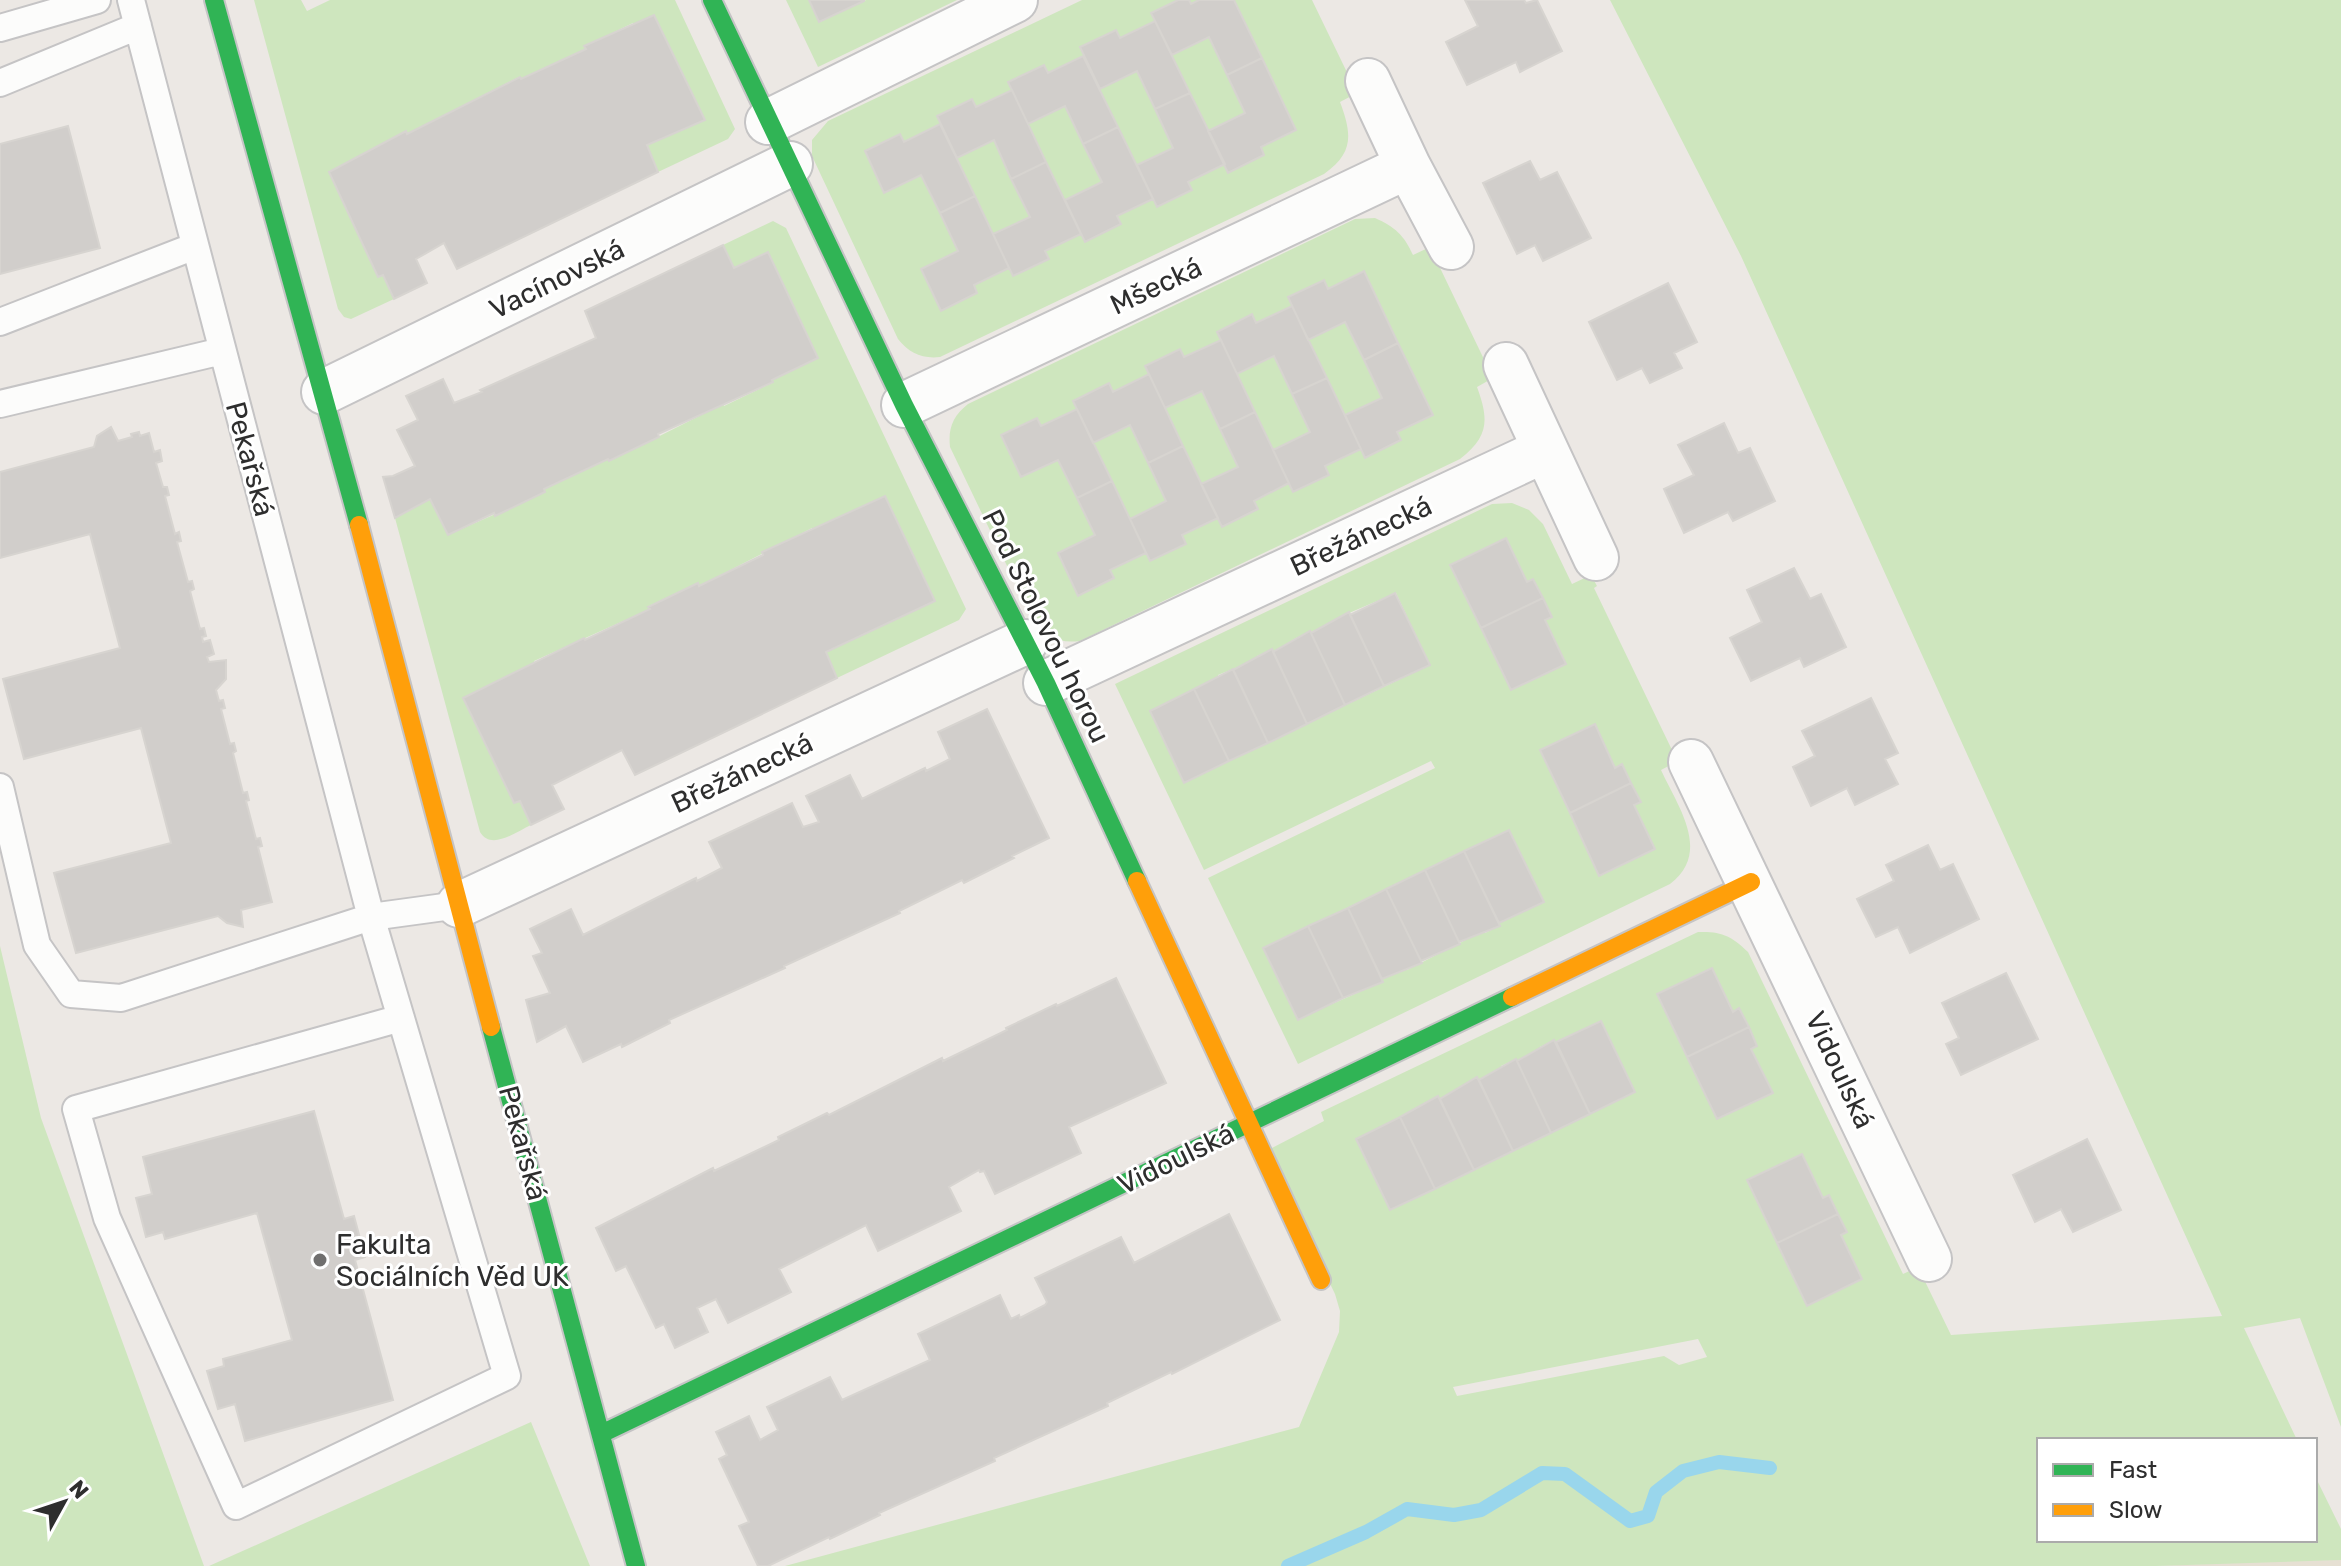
<svg xmlns="http://www.w3.org/2000/svg" width="2341" height="1566" font-family="Rubik,sans-serif">
<rect width="100%" height="100%" fill="#ece8e4"/>
<path fill="#e6e0d3" d="M 2341,1560 L 2341,1566 L 2156,1566 L 2278,1561 Z"/>
<path fill="#cee6be" fill-rule="evenodd" d="M 254,0 L 301,0 L 307,11 L 330,0 L 675,0 L 735,129 L 728,139 L 658,172 L 647,145 L 704,120 L 633,23 L 585,46 L 585,49 L 521,79 L 519,77 L 407,134 L 405,132 L 329,172 L 378,276 L 383,275 L 394,299 L 351,319 L 344,317 L 338,309 Z
M 786,0 L 809,0 L 820,22 L 866,0 L 957,0 L 818,67 Z
M 1082,0 L 1312,0 L 1357,93 L 1340,102 C 1352,134 1354,153 1324,174 L 940,357 C 922,359 909,353 898,339 L 812,156 L 812,140 L 828,121 Z
M 1610,0 L 2341,0 L 2341,1427 L 2300,1318 L 2244,1328 L 2297,1440 L 2039,1440 L 2039,1540 L 2315,1540 L 2315,1476 L 2341,1529 L 2341,1560 L 2156,1566 L 785,1566 L 1299,1427 L 1339,1332 L 1340,1311 L 1335,1294 L 1266,1151 L 1324,1121 L 1321,1112 L 1698,932 C 1721,931 1732,936 1748,952 L 1903,1274 L 1918,1267 L 1951,1335 L 2222,1316 L 1741,256 ZM 1711,968 L 1733,1012 L 1740,1009 L 1757,1046 L 1751,1049 L 1772,1092 L 1717,1119 L 1657,995 ZM 1600,1021 L 1634,1092 L 1391,1210 L 1356,1139 L 1424,1106 L 1424,1103 L 1438,1096 L 1440,1099 L 1476,1078 L 1479,1080 L 1502,1069 L 1501,1066 L 1516,1059 L 1517,1061 L 1541,1050 L 1540,1047 L 1554,1040 L 1556,1042 ZM 1802,1154 L 1823,1198 L 1829,1195 L 1847,1232 L 1841,1235 L 1862,1279 L 1807,1305 L 1747,1181 ZM 1698,1339 L 1707,1357 L 1679,1365 L 1664,1356 L 1457,1396 L 1453,1387 Z
M 1375,218 C 1395,227 1404,235 1413,255 L 1430,247 L 1493,378 L 1477,387 C 1489,420 1489,436 1460,459 L 1080,641 C 1058,644 1047,636 1033,620 L 950,447 C 948,428 953,416 968,404 L 1355,219 Z
M 773,221 L 786,228 L 966,609 L 959,620 L 837,678 L 826,652 L 935,601 L 885,497 L 814,530 L 812,528 L 699,586 L 697,583 L 649,606 L 650,609 L 534,661 L 535,664 L 464,699 L 514,803 L 520,801 L 531,825 C 516,832 491,851 480,832 L 395,518 L 430,499 L 448,535 L 545,492 L 544,489 L 608,459 L 610,461 L 723,404 L 724,406 L 772,383 L 734,268 L 723,245 Z
M 1512,503 L 1529,510 L 1543,524 L 1572,584 L 1591,575 L 1597,586 L 1594,588 L 1672,750 L 1675,748 L 1680,760 L 1661,770 C 1678,807 1712,852 1670,884 L 1298,1064 L 1208,878 L 1435,768 L 1431,761 L 1204,870 L 1115,684 L 1492,504 ZM 1506,539 L 1527,582 L 1534,580 L 1551,617 L 1545,620 L 1565,664 L 1511,690 L 1451,565 ZM 1396,593 L 1430,665 L 1184,782 L 1150,711 L 1218,678 L 1218,675 L 1257,659 L 1257,656 L 1271,650 L 1273,652 L 1296,638 L 1335,622 L 1335,619 ZM 1594,725 L 1615,768 L 1622,765 L 1640,802 L 1634,805 L 1655,849 L 1600,876 L 1540,750 ZM 1509,830 L 1543,902 L 1499,923 L 1499,926 L 1485,933 L 1483,931 L 1407,970 L 1406,968 L 1382,979 L 1382,982 L 1298,1019 L 1263,948 Z
M 0,946 L 41,1118 L 204,1566 L 0,1566 Z
M 531,1422 L 590,1566 L 209,1566 Z"/>
<g fill="none" stroke-linecap="round" stroke-linejoin="round">
<path stroke="#99d6ec" stroke-width="14" d="M 1288,1566 L 1366,1532 L 1407,1509 L 1454,1515 L 1481,1510 L 1542,1473 L 1565,1474 L 1630,1521 L 1648,1516 L 1656,1492 L 1683,1471 L 1719,1462 L 1770,1468"/>
</g>
<path fill="#d1cecb" stroke="#d7d4d0" stroke-width="2" d="M 809,0 L 864,0 L 864,1 L 819,22 Z
M 1178,0 L 1189,0 L 1191,4 L 1199,0 L 1234,0 L 1262,58 L 1227,75 L 1209,37 L 1172,55 L 1151,13 Z
M 1465,0 L 1524,0 L 1526,3 L 1537,0 L 1562,51 L 1520,72 L 1516,62 L 1467,85 L 1446,42 L 1478,26 Z
M 654,15 L 705,120 L 647,145 L 658,172 L 457,269 L 444,243 L 416,259 L 427,283 L 394,299 L 383,275 L 378,277 L 329,172 L 406,131 L 407,134 L 520,77 L 521,79 L 586,49 L 584,46 Z
M 1155,21 L 1190,93 L 1155,109 L 1137,71 L 1100,89 L 1080,47 L 1116,30 L 1120,38 Z
M 1083,56 L 1118,127 L 1083,144 L 1065,106 L 1028,124 L 1008,82 L 1044,65 L 1048,73 Z
M 1262,58 L 1296,130 L 1261,147 L 1264,155 L 1228,173 L 1208,131 L 1245,113 L 1227,75 Z
M 1012,90 L 1046,162 L 1011,179 L 994,140 L 957,158 L 937,116 L 972,99 L 976,107 Z
M 1190,93 L 1225,164 L 1188,182 L 1192,190 L 1157,207 L 1137,165 L 1173,148 L 1155,109 Z
M 940,124 L 975,196 L 940,213 L 921,175 L 884,193 L 865,151 L 900,134 L 904,142 Z
M 68,126 L 100,248 L 0,274 L 0,144 Z
M 1118,127 L 1153,199 L 1117,216 L 1121,224 L 1085,242 L 1065,200 L 1102,182 L 1083,144 Z
M 1530,161 L 1540,180 L 1557,172 L 1591,238 L 1543,261 L 1535,245 L 1517,254 L 1483,183 Z
M 1046,162 L 1081,234 L 1045,251 L 1049,259 L 1013,276 L 993,234 L 1030,217 L 1011,179 Z
M 975,196 L 1009,268 L 974,285 L 977,293 L 941,311 L 921,269 L 958,251 L 940,213 Z
M 723,245 L 734,268 L 768,252 L 818,358 L 772,380 L 773,382 L 658,434 L 659,437 L 609,461 L 608,459 L 544,489 L 545,492 L 495,516 L 494,513 L 448,535 L 430,499 L 395,518 L 383,477 L 393,476 L 415,466 L 397,430 L 418,420 L 406,396 L 443,379 L 454,403 L 482,392 L 480,390 L 596,338 L 585,311 Z
M 1364,271 L 1398,343 L 1364,360 L 1345,322 L 1308,340 L 1288,297 L 1324,280 L 1328,289 Z
M 1668,283 L 1697,342 L 1674,353 L 1682,368 L 1650,383 L 1642,368 L 1617,380 L 1589,322 Z
M 1292,306 L 1327,378 L 1292,394 L 1274,356 L 1237,374 L 1217,332 L 1252,314 L 1256,323 Z
M 1221,340 L 1255,412 L 1220,429 L 1202,391 L 1165,408 L 1145,366 L 1180,349 L 1184,357 Z
M 1398,343 L 1433,415 L 1397,432 L 1401,440 L 1365,458 L 1345,415 L 1382,398 L 1364,360 Z
M 1149,374 L 1183,446 L 1148,463 L 1130,425 L 1093,443 L 1073,401 L 1109,383 L 1113,392 Z
M 1327,378 L 1361,449 L 1325,466 L 1329,475 L 1293,492 L 1273,450 L 1310,432 L 1292,394 Z
M 1077,409 L 1112,481 L 1077,498 L 1058,460 L 1021,477 L 1001,435 L 1037,418 L 1041,426 Z
M 1255,412 L 1289,483 L 1254,501 L 1258,509 L 1222,527 L 1201,484 L 1238,467 L 1220,429 Z
M 1724,423 L 1738,453 L 1750,448 L 1775,501 L 1733,521 L 1728,512 L 1684,533 L 1664,489 L 1694,475 L 1678,445 Z
M 111,427 L 118,441 L 132,437 L 131,434 L 139,432 L 140,436 L 149,433 L 154,452 L 160,450 L 162,461 L 156,463 L 163,487 L 167,487 L 169,495 L 165,496 L 175,534 L 179,532 L 181,541 L 177,542 L 188,582 L 192,581 L 194,589 L 190,591 L 200,629 L 204,628 L 206,636 L 202,637 L 203,642 L 210,640 L 214,654 L 207,657 L 209,662 L 226,660 L 226,679 L 216,690 L 219,701 L 223,700 L 225,708 L 221,709 L 230,744 L 234,743 L 236,751 L 233,753 L 243,793 L 247,792 L 249,800 L 246,801 L 256,839 L 260,838 L 262,846 L 258,847 L 272,902 L 241,910 L 243,927 L 227,923 L 218,916 L 76,953 L 54,873 L 171,843 L 141,728 L 24,759 L 3,679 L 120,648 L 90,534 L 0,558 L 0,472 L 94,447 L 97,436 Z
M 1183,446 L 1218,518 L 1182,535 L 1186,544 L 1150,561 L 1130,519 L 1166,501 L 1148,463 Z
M 1112,481 L 1146,553 L 1110,570 L 1114,578 L 1078,596 L 1058,553 L 1095,535 L 1077,498 Z
M 885,496 L 935,601 L 826,652 L 837,678 L 635,775 L 622,750 L 552,785 L 564,809 L 531,825 L 520,801 L 514,803 L 463,698 L 584,638 L 585,640 L 650,609 L 648,607 L 698,583 L 699,586 L 763,555 L 762,552 Z
M 1506,538 L 1527,582 L 1533,579 L 1543,598 L 1481,628 L 1450,565 Z
M 1794,568 L 1810,599 L 1821,594 L 1846,647 L 1804,667 L 1800,658 L 1751,681 L 1730,638 L 1762,622 L 1747,590 Z
M 1395,593 L 1430,665 L 1384,686 L 1350,615 Z
M 1543,598 L 1552,617 L 1545,620 L 1566,664 L 1511,690 L 1481,628 Z
M 1349,612 L 1384,686 L 1345,705 L 1311,633 Z
M 1310,631 L 1345,705 L 1307,724 L 1273,652 Z
M 1272,649 L 1307,724 L 1268,743 L 1233,670 Z
M 1233,669 L 1268,743 L 1229,761 L 1194,689 Z
M 1194,689 L 1229,761 L 1184,783 L 1150,711 Z
M 1871,698 L 1898,753 L 1885,759 L 1898,784 L 1855,805 L 1847,788 L 1811,806 L 1793,767 L 1815,756 L 1802,731 Z
M 987,709 L 1049,838 L 1012,856 L 1014,858 L 964,883 L 962,880 L 899,911 L 900,913 L 784,966 L 785,968 L 669,1020 L 670,1023 L 622,1047 L 621,1044 L 583,1062 L 566,1026 L 537,1042 L 526,1000 L 550,993 L 533,956 L 542,953 L 530,929 L 571,909 L 583,935 L 696,878 L 697,881 L 722,868 L 709,842 L 792,803 L 803,827 L 819,822 L 806,796 L 850,775 L 862,799 L 925,768 L 926,771 L 950,759 L 938,732 Z
M 1595,724 L 1615,768 L 1622,764 L 1631,783 L 1570,813 L 1540,750 Z
M 1631,783 L 1641,802 L 1634,805 L 1655,849 L 1599,876 L 1570,813 Z
M 1509,830 L 1544,902 L 1499,923 L 1464,851 Z
M 1928,845 L 1940,870 L 1953,864 L 1979,919 L 1910,953 L 1898,927 L 1876,937 L 1857,899 L 1894,881 L 1886,865 Z
M 1464,851 L 1500,926 L 1459,942 L 1425,870 Z
M 1425,870 L 1460,944 L 1421,961 L 1386,889 Z
M 1386,889 L 1422,963 L 1382,979 L 1348,908 Z
M 1348,908 L 1383,982 L 1343,998 L 1308,926 Z
M 1308,926 L 1343,998 L 1298,1020 L 1263,948 Z
M 1712,968 L 1733,1012 L 1739,1008 L 1749,1027 L 1687,1057 L 1657,994 Z
M 2006,973 L 2038,1039 L 1961,1075 L 1946,1044 L 1959,1038 L 1942,1003 Z
M 1116,978 L 1166,1083 L 1069,1127 L 1081,1153 L 995,1194 L 984,1171 L 980,1172 L 979,1170 L 949,1187 L 961,1211 L 878,1251 L 866,1225 L 779,1269 L 791,1292 L 728,1323 L 716,1299 L 697,1308 L 708,1332 L 675,1348 L 664,1324 L 656,1328 L 626,1266 L 616,1271 L 596,1228 L 713,1168 L 714,1171 L 779,1140 L 778,1137 L 827,1113 L 829,1115 L 942,1058 L 943,1061 L 1007,1030 L 1006,1028 L 1056,1004 L 1057,1006 Z
M 1601,1021 L 1635,1092 L 1590,1114 L 1556,1042 Z
M 1749,1027 L 1757,1046 L 1751,1049 L 1773,1093 L 1717,1119 L 1687,1057 Z
M 1554,1040 L 1590,1114 L 1551,1133 L 1517,1061 Z
M 1516,1059 L 1551,1133 L 1513,1151 L 1479,1080 Z
M 1477,1077 L 1513,1151 L 1474,1170 L 1440,1099 Z
M 1438,1096 L 1474,1170 L 1435,1189 L 1400,1117 Z
M 314,1111 L 344,1219 L 354,1216 L 365,1257 L 355,1260 L 393,1400 L 245,1441 L 235,1404 L 218,1409 L 207,1371 L 224,1366 L 223,1359 L 292,1340 L 257,1213 L 165,1239 L 163,1232 L 146,1237 L 136,1198 L 152,1194 L 143,1157 Z
M 1400,1117 L 1435,1189 L 1390,1210 L 1356,1139 Z
M 2087,1139 L 2121,1210 L 2073,1232 L 2061,1209 L 2035,1222 L 2013,1175 Z
M 1802,1154 L 1823,1198 L 1829,1195 L 1838,1214 L 1777,1243 L 1747,1180 Z
M 1229,1214 L 1280,1320 L 1172,1374 L 1171,1372 L 1107,1403 L 1108,1406 L 994,1458 L 995,1461 L 879,1513 L 880,1515 L 830,1539 L 829,1537 L 768,1566 L 758,1566 L 739,1526 L 749,1522 L 719,1459 L 727,1455 L 716,1432 L 749,1416 L 760,1440 L 778,1430 L 767,1407 L 830,1377 L 842,1400 L 930,1360 L 918,1334 L 1000,1295 L 1011,1319 L 1019,1315 L 1020,1318 L 1045,1305 L 1047,1302 L 1035,1278 L 1121,1237 L 1134,1263 Z
M 1838,1214 L 1847,1232 L 1841,1235 L 1862,1279 L 1807,1306 L 1777,1243 Z"/>
<g fill="none" stroke-linecap="round" stroke-linejoin="round">
<defs>
<path id="lane" d="M 131,0 L 371,917 L 507,1376 L 236,1506 L 107,1218 L 76,1109 L 401,1018
M 0,28 L 97,0
M 0,83 L 138,26
M 0,322 L 195,246
M 0,404 L 222,351
M 0,787 L 37,945 L 71,994 L 121,998 L 371,917 L 459,905"/>
<path id="street" d="M 1368,81 L 1408,166 L 1451,247
M 768,122 L 1015,0
M 1506,365 L 1596,558
M 324,392 L 790,164
M 904,405 L 1408,166
M 1046,683 L 1545,450
M 1691,762 L 1929,1259
M 459,905 L 1025,642"/>
<path id="fast" d="M 214,0 L 359,525
M 712,0 L 904,405 L 1046,683 L 1137,881
M 491,1027 L 636,1566
M 601,1434 L 1512,997"/>
<path id="slow" d="M 359,525 L 491,1027
M 1137,881 L 1321,1280
M 1512,997 L 1751,882"/>
</defs>
<use href="#lane" stroke="#c5c4c5" stroke-width="30"/>
<use href="#street" stroke="#c5c4c5" stroke-width="48"/>
<use href="#fast" stroke="#c5c4c5" stroke-width="22"/>
<use href="#slow" stroke="#c5c4c5" stroke-width="22"/>
<use href="#lane" stroke="#fcfcfb" stroke-width="26"/>
<use href="#street" stroke="#fcfcfb" stroke-width="44"/>
<use href="#fast" stroke="#30b455" stroke-width="18"/>
<use href="#slow" stroke="#ff9f0a" stroke-width="18"/>
</g>
<circle fill="#706f6e" stroke="#fff" stroke-width="3" cx="320" cy="1260" r="8"/>
<g text-anchor="middle" dominant-baseline="central" stroke-width="6" stroke-linejoin="round" paint-order="stroke">
<g font-size="28" fill="#2e2e2e" stroke="#fff">
<text transform="translate(557 279) rotate(-26)">Vacínovská</text>
<text transform="translate(1156 286) rotate(-25)">Mšecká</text>
<text transform="translate(250 459) rotate(75)">Pekařská</text>
<text transform="translate(1361 536) rotate(-25)">Břežánecká</text>
<text transform="translate(1046 626) rotate(64)">Pod Stolovou horou</text>
<text transform="translate(742 773) rotate(-25)">Břežánecká</text>
<text transform="translate(1840 1070) rotate(65)">Vidoulská</text>
<text transform="translate(523 1143) rotate(75)">Pekařská</text>
<text transform="translate(1176 1159) rotate(-26)">Vidoulská</text>
</g>
<g font-size="28" fill="#2e2e2e" stroke="#fff" text-anchor="start">
<text x="336" y="1244">Fakulta<tspan x="336" dy="32">Sociálních Věd UK</tspan></text>
</g>
</g>
<rect x="2037" y="1438" width="280" height="104" fill="#ffffff" stroke="#ababab" stroke-width="2"/>
<rect x="2053" y="1464" width="40" height="12" fill="#30b455" stroke="#ababab" stroke-width="2"/>
<text x="2109" y="1478" font-size="24" fill="#2e2e2e">Fast</text>
<rect x="2053" y="1504" width="40" height="12" fill="#ff9f0a" stroke="#ababab" stroke-width="2"/>
<text x="2109" y="1518" font-size="24" fill="#2e2e2e">Slow</text>
<g transform="translate(64 1502) rotate(50)" stroke="#ffffff" stroke-width="6" paint-order="stroke">
<path d="M0-6L14 30L0 20L-14 30Z" fill="#2e2e2e"/>
<text y="-12" font-size="22" font-weight="bold" text-anchor="middle" fill="#2e2e2e">N</text>
</g>
</svg>
